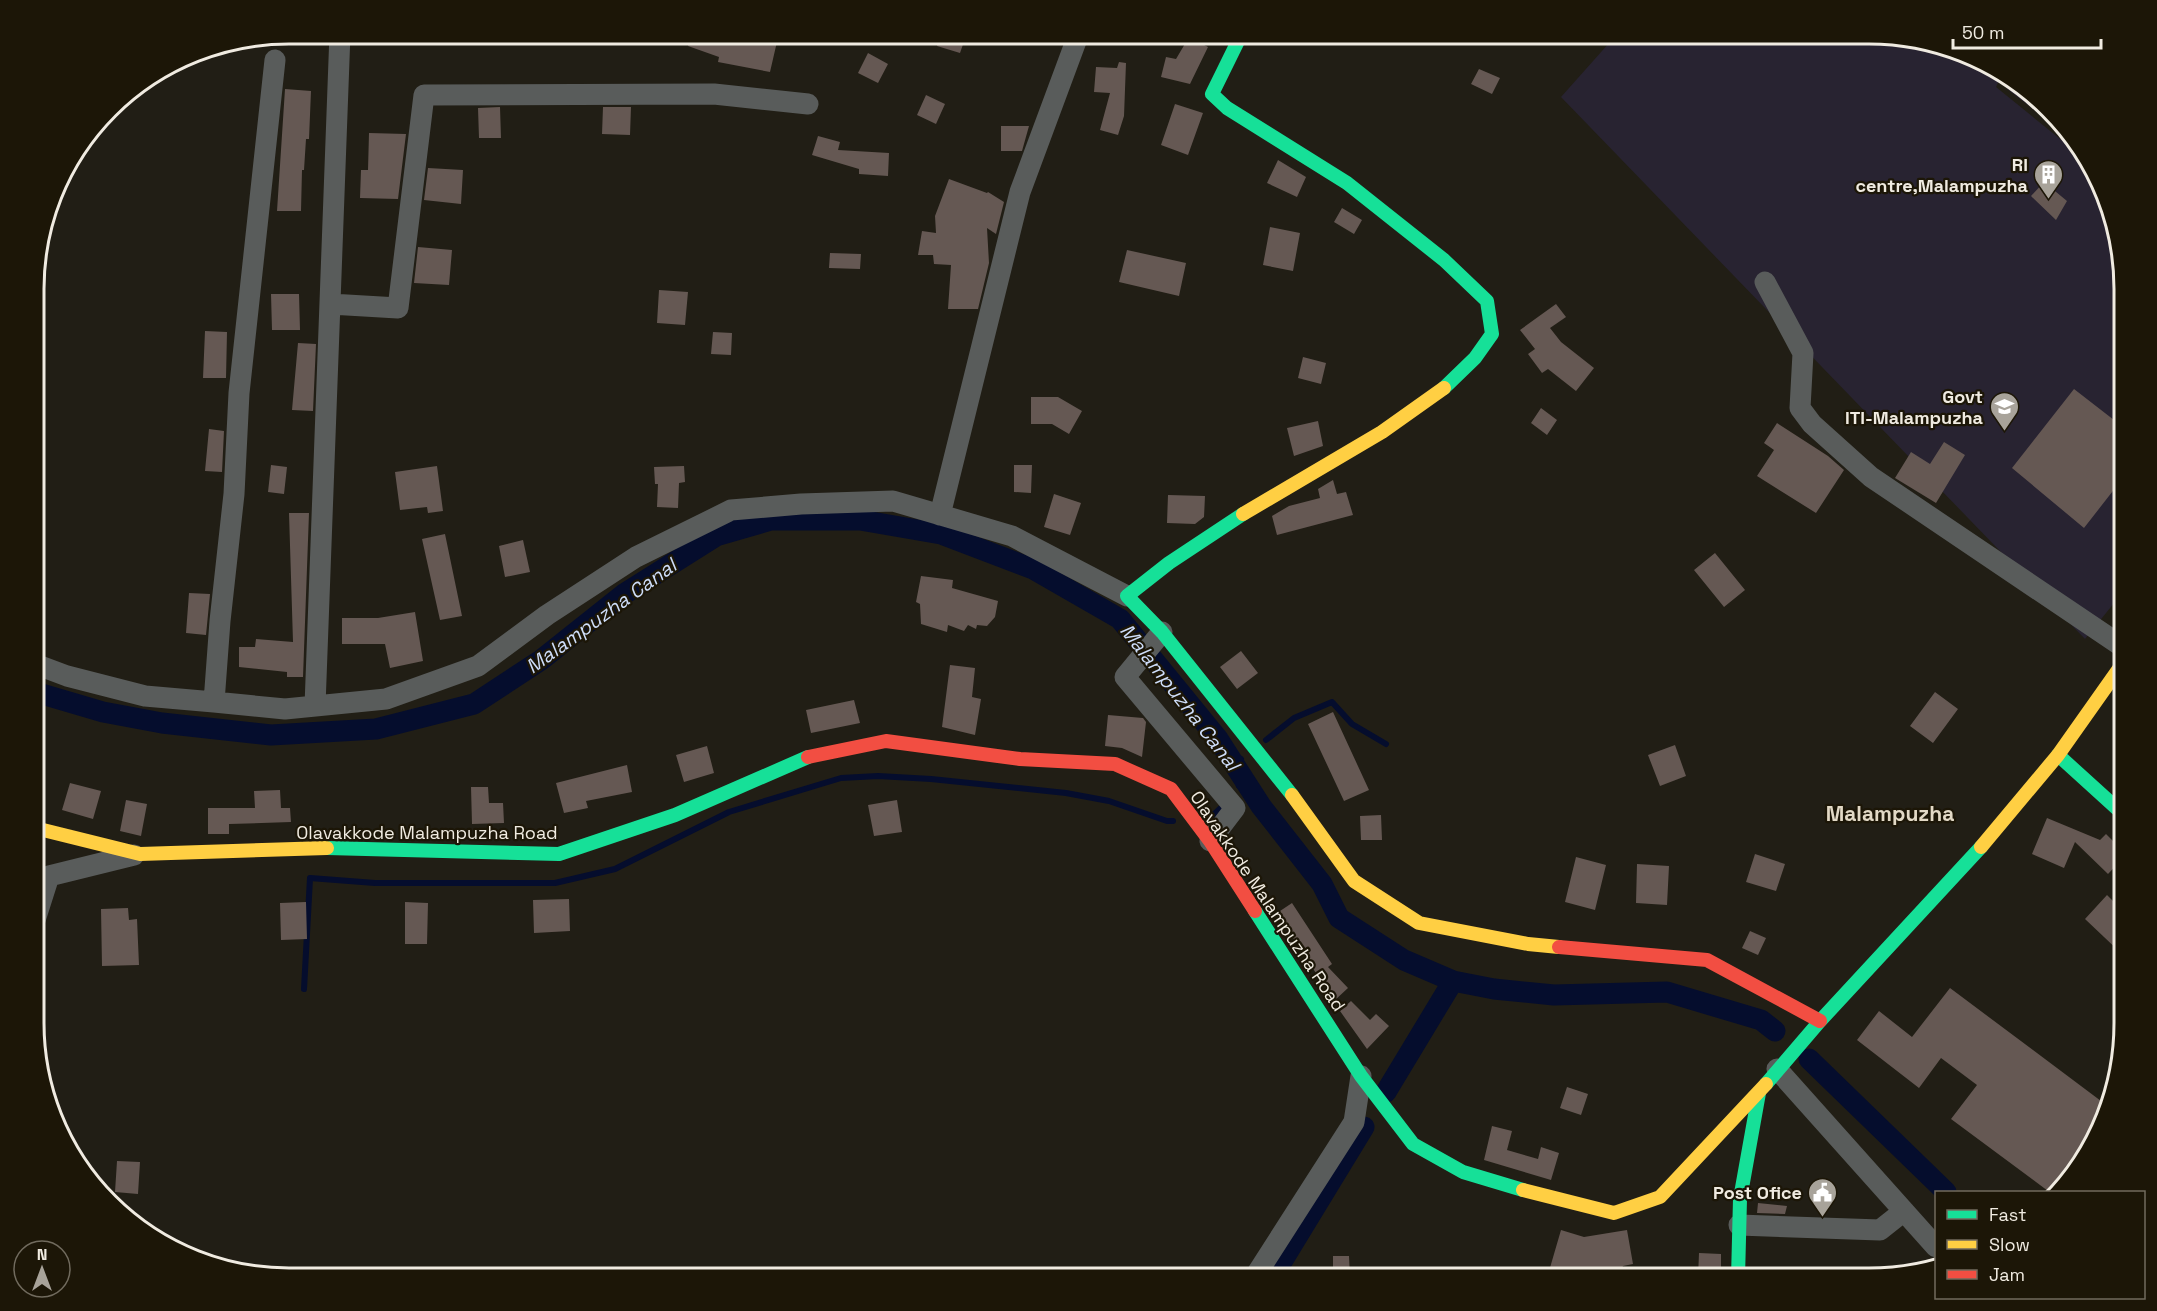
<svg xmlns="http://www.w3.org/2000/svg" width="2157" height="1311" font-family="'Space Grotesk',sans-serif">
<rect width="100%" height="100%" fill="#211e15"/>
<path fill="#282331" d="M 1618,33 L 1869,33 L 1950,46 L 2003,72 L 1996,87 L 2091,164 L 2123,272 L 2123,592 L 2085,639 L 1561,97 Z
M 2012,78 L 2065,134 L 2006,88 Z"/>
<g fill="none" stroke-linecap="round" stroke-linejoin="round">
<path stroke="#050d2d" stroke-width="6" d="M 1266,740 L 1294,718 L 1332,702 L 1352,724 L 1386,744
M 1239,786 L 1247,772 L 1239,761 L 1241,759
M 1210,818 L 1222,807
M 304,989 L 310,878 L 375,883 L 555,883 L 615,869 L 729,812 L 841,778 L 878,776 L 931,779 L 1066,793 L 1109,801 L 1167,821 L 1173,821"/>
<path stroke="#050d2d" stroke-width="21" d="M 35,692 L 103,712 L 162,723 L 271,735 L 376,729 L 474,704 L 541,660 L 624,594 L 716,536 L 771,520 L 860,520 L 941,534 L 1033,569 L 1120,619 L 1218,739 L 1261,806 L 1322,884 L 1339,918 L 1404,960 L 1453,981 L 1494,989 L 1554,995 L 1667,992 L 1761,1020 L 1775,1031
M 1809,1059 L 1946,1192
M 1386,1092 L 1453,981
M 1272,1278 L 1364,1127"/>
</g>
<path fill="#655853" d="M 692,33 L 779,33 L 770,72 L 718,62 L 719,57 L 688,46 Z
M 941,33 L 967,33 L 960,53 L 937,46 Z
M 1189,37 L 1208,47 L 1190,84 L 1161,77 L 1166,57 L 1176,59 Z
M 868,53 L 888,64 L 878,83 L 858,73 Z
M 1119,62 L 1126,63 L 1124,116 L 1118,135 L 1100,130 L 1110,93 L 1094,92 L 1096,67 L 1117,68 Z
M 1479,69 L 1500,78 L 1492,94 L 1471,84 Z
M 285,89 L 311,91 L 309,139 L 306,139 L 304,170 L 302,170 L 301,211 L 277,211 Z
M 926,95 L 945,104 L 936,124 L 917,115 Z
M 1175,104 L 1203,113 L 1188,155 L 1161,145 Z
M 500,107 L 501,138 L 479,138 L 478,108 Z
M 603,107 L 631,107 L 630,135 L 602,134 Z
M 1001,126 L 1029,126 L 1022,151 L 1001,151 Z
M 369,133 L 406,134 L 398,199 L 360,198 L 361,170 L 368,170 Z
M 818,136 L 840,142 L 838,150 L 889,153 L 888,176 L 859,174 L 859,169 L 812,155 Z
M 1278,160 L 1306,177 L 1297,197 L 1267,183 Z
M 428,168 L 463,170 L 461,204 L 424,200 Z
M 949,179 L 987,193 L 988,192 L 1004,202 L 996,234 L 987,228 L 989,263 L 978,309 L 948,309 L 951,265 L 934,264 L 933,255 L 918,255 L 922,231 L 936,233 L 935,216 Z
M 2044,182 L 2067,201 L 2056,220 L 2031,196 Z
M 1342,208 L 1362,220 L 1354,234 L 1334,222 Z
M 1270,227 L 1300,233 L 1293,271 L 1263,265 Z
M 418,247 L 452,250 L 449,285 L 414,283 Z
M 1127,250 L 1186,263 L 1179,296 L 1119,282 Z
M 830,253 L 861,254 L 860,269 L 829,268 Z
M 659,290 L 688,292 L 685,325 L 657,323 Z
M 271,294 L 299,294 L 300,330 L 272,330 Z
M 1556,304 L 1566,317 L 1550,328 L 1561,342 L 1594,368 L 1576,391 L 1548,369 L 1542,373 L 1528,354 L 1535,349 L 1520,330 Z
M 205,331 L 227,332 L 226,378 L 203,378 Z
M 713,332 L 732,333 L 731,355 L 711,354 Z
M 298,343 L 316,344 L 313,411 L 292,410 Z
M 1303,357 L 1326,363 L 1321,384 L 1298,378 Z
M 2074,389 L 2123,427 L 2123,478 L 2084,528 L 2012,468 Z
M 1031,397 L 1058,397 L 1082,411 L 1069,434 L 1052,424 L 1031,424 Z
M 1541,408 L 1557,420 L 1547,435 L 1531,423 Z
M 1318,421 L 1323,446 L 1294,456 L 1287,428 Z
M 1777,423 L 1828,456 L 1844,470 L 1816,513 L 1757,476 L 1774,450 L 1764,443 Z
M 209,429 L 224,431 L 222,472 L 205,471 Z
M 1944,442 L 1965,455 L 1936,503 L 1895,478 L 1911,452 L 1930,464 Z
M 271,465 L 287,467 L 284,494 L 268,492 Z
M 1014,465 L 1032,465 L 1031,493 L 1014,492 Z
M 437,466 L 443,511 L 428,513 L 427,507 L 400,510 L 395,472 Z
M 684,466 L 685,482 L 679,483 L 678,508 L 657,507 L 658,484 L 655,484 L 654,467 Z
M 1333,480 L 1337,494 L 1346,492 L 1353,515 L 1277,535 L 1272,516 L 1289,506 L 1320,498 L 1318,489 Z
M 1054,494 L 1081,503 L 1070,535 L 1044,527 Z
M 1168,495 L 1205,496 L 1204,517 L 1195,524 L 1167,523 Z
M 289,513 L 309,513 L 303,677 L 287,677 L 287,672 L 239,667 L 239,647 L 255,647 L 256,639 L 293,642 Z
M 445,534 L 462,616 L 440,620 L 422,539 Z
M 523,540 L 530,572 L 505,577 L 499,546 Z
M 1715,553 L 1745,590 L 1724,607 L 1694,570 Z
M 921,576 L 953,580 L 952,588 L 998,601 L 995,617 L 987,626 L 977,625 L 976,629 L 968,625 L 964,631 L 948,625 L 947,632 L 921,624 L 920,604 L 916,602 Z
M 189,593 L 210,594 L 206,635 L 186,633 Z
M 415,612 L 423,661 L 390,668 L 385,644 L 342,644 L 342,618 L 378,618 Z
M 1241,651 L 1258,673 L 1237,689 L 1220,667 Z
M 950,665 L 975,668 L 972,697 L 981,699 L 975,735 L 942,727 Z
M 1935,692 L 1958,709 L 1933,743 L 1910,726 Z
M 854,700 L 860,723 L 811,733 L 806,710 Z
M 1333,712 L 1369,790 L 1344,801 L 1308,724 Z
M 1108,715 L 1143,718 L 1146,722 L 1142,757 L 1122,748 L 1105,746 Z
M 1675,745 L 1686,776 L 1660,786 L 1648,755 Z
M 707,746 L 714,773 L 684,782 L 676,755 Z
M 627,765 L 632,792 L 586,801 L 588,808 L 564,813 L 556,783 Z
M 70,783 L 101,791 L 93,819 L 62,810 Z
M 471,787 L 488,787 L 489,803 L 503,803 L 504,823 L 472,824 Z
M 280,790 L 281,808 L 290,808 L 291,822 L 229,824 L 229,834 L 208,834 L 208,808 L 255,808 L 254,791 Z
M 126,800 L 147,804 L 141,836 L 120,831 Z
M 897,800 L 902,832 L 874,836 L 868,805 Z
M 1381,815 L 1382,840 L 1361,840 L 1360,816 Z
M 2047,818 L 2100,840 L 2106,834 L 2123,851 L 2123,858 L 2108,874 L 2075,842 L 2064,868 L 2032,854 Z
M 1755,854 L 1785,864 L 1776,891 L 1746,882 Z
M 1576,857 L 1606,865 L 1595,910 L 1565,902 Z
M 1637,864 L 1669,866 L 1667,905 L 1636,903 Z
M 2107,895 L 2123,911 L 2123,955 L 2085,919 Z
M 569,899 L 570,931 L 534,933 L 533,900 Z
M 306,902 L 307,939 L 281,940 L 280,903 Z
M 405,902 L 428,903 L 427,944 L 405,944 Z
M 1292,903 L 1332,964 L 1328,967 L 1348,988 L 1334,1001 L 1277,913 Z
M 128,908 L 129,920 L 137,919 L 139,965 L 102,966 L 101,909 Z
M 1750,931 L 1766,938 L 1758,955 L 1742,948 Z
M 1950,988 L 2109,1107 L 2048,1191 L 1951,1119 L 1977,1085 L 1941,1058 L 1919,1088 L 1857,1040 L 1879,1011 L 1912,1037 Z
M 1351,1001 L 1370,1020 L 1376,1014 L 1389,1026 L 1367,1049 L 1340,1011 Z
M 1567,1087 L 1588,1094 L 1581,1115 L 1560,1108 Z
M 1492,1126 L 1512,1131 L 1507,1150 L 1538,1159 L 1541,1147 L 1559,1153 L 1551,1180 L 1484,1160 Z
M 117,1161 L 140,1162 L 138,1194 L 115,1192 Z
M 1758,1203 L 1787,1206 L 1785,1214 L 1757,1213 Z
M 1561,1230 L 1584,1237 L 1627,1230 L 1633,1264 L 1623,1266 L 1618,1278 L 1547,1278 Z
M 1699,1253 L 1721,1254 L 1721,1278 L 1698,1278 Z
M 1333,1256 L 1349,1256 L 1350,1277 L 1333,1277 Z"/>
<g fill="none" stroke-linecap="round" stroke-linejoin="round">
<path stroke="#595c5b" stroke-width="21" d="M 1765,282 L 1803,353 L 1800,408 L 1812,424 L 1871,477 L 2123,647
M 330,304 L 398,308 L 424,95 L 714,94 L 808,104
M 940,515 L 1020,192 L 1079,33
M 1162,632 L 1125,677 L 1235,808 L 1210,841
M 35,664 L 67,676 L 145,696 L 214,702 L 285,709 L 386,699 L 478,666 L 547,615 L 636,557 L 731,510 L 801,504 L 893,501 L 1012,536 L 1127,596
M 214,702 L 220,621 L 234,494 L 239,393 L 275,60
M 315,706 L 340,33
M 35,920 L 49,876 L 134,855
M 1777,1069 L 1936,1247
M 1739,1225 L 1880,1230 L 1904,1211
M 1254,1278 L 1354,1122 L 1361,1076"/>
<path stroke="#16e098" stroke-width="14" d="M 1242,33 L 1212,94 L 1227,108 L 1347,183 L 1444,260 L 1487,301 L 1492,334 L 1475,358 L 1444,388
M 1243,514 L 1169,563 L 1127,596 L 1162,632 L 1292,795
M 2058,755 L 2123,814
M 327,848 L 559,854 L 675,815 L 808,757
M 1255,911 L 1361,1076 L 1413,1144 L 1463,1172 L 1523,1190
M 1766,1084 L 1820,1021 L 1981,847
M 1738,1278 L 1740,1199 L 1759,1093"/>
<path stroke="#ffcf43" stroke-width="14" d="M 1243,514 L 1382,432 L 1444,388
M 1292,795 L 1354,881 L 1419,923 L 1528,944 L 1559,947
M 35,828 L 140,854 L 327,848
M 1981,847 L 2058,755 L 2123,663
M 1523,1190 L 1614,1213 L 1660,1197 L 1766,1084"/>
<path stroke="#f24e42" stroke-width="14" d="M 808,757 L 886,741 L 1020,759 L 1115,764 L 1171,789 L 1210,841 L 1255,911
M 1559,947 L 1707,960 L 1820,1021"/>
</g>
<defs>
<symbol id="building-pin" viewBox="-11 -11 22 30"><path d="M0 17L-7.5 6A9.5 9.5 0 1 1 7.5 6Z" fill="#a8a39a" stroke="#1c1607"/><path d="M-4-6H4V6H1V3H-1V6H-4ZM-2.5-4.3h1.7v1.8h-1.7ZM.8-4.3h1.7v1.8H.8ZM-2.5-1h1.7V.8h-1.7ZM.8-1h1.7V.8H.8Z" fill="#fff"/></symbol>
<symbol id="university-pin" viewBox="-11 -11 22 30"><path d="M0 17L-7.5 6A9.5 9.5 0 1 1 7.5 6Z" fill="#a8a39a" stroke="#1c1607"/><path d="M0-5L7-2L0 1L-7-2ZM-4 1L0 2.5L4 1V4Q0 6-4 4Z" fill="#fff"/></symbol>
<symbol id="civic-pin" viewBox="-11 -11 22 30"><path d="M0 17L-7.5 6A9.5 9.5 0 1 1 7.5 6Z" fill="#a8a39a" stroke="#1c1607"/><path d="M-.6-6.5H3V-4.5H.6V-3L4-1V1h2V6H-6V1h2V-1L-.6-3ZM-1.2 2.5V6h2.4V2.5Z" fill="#fff"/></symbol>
</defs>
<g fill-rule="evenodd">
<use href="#building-pin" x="2032" y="158" width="33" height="45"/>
<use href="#university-pin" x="1988" y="390" width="33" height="45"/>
<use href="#civic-pin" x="1806" y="1176" width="33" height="45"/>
</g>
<g text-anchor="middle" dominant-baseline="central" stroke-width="4.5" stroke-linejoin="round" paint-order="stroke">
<g font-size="18" font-weight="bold" fill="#f0ebe1" stroke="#1c1607" text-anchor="end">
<text x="2028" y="164">RI<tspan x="2028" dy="21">centre,Malampuzha</tspan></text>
<text x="1983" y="396">Govt<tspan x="1983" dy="21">ITI-Malampuzha</tspan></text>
<text x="1802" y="1192">Post Ofice</text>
</g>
<g font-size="18" fill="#f0ebe1" stroke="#1c1607">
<text x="427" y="832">Olavakkode Malampuzha Road</text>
<text transform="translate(1268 901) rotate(56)">Olavakkode Malampuzha Road</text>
</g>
<g font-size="20" font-style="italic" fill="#ceddf9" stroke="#1c1607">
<text transform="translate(601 616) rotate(-36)">Malampuzha Canal</text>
<text transform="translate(1180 697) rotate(52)">Malampuzha Canal</text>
</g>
<g font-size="21" font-weight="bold" fill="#e2d9c6" stroke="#1c1607">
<text x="1890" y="813">Malampuzha</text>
</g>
</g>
<path d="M0 0H2157V1311H0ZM289 44H1869A245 245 0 0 1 2114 289V1023A245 245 0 0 1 1869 1268H289A245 245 0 0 1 44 1023V289A245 245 0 0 1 289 44Z" fill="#1c1607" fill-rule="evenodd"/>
<path fill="none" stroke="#f0ebe1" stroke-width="3" d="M289 44H1869A245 245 0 0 1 2114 289V1023A245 245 0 0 1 1869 1268H289A245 245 0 0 1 44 1023V289A245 245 0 0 1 289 44Z"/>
<rect x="1935" y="1191" width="210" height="108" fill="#1c1607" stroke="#716b5e" stroke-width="1.5"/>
<rect x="1947" y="1210" width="30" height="9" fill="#16e098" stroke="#716b5e" stroke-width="1.5"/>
<text x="1989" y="1221" font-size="18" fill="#f0ebe1">Fast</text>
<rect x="1947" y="1240" width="30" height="9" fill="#ffcf43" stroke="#716b5e" stroke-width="1.5"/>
<text x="1989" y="1251" font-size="18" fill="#f0ebe1">Slow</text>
<rect x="1947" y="1270" width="30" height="9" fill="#f24e42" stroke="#716b5e" stroke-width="1.5"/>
<text x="1989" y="1281" font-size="18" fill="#f0ebe1">Jam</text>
<g transform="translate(42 1269)"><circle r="28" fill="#1c1607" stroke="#716b5e" stroke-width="1.5"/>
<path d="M0-4.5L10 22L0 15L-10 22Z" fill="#a8a39a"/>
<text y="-9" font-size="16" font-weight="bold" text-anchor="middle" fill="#f0ebe1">N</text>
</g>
<path d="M1953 39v9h148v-9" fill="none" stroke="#f0ebe1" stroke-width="3"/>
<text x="1962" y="39" font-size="18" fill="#f0ebe1" stroke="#1c1607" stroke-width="4.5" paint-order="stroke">50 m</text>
</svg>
